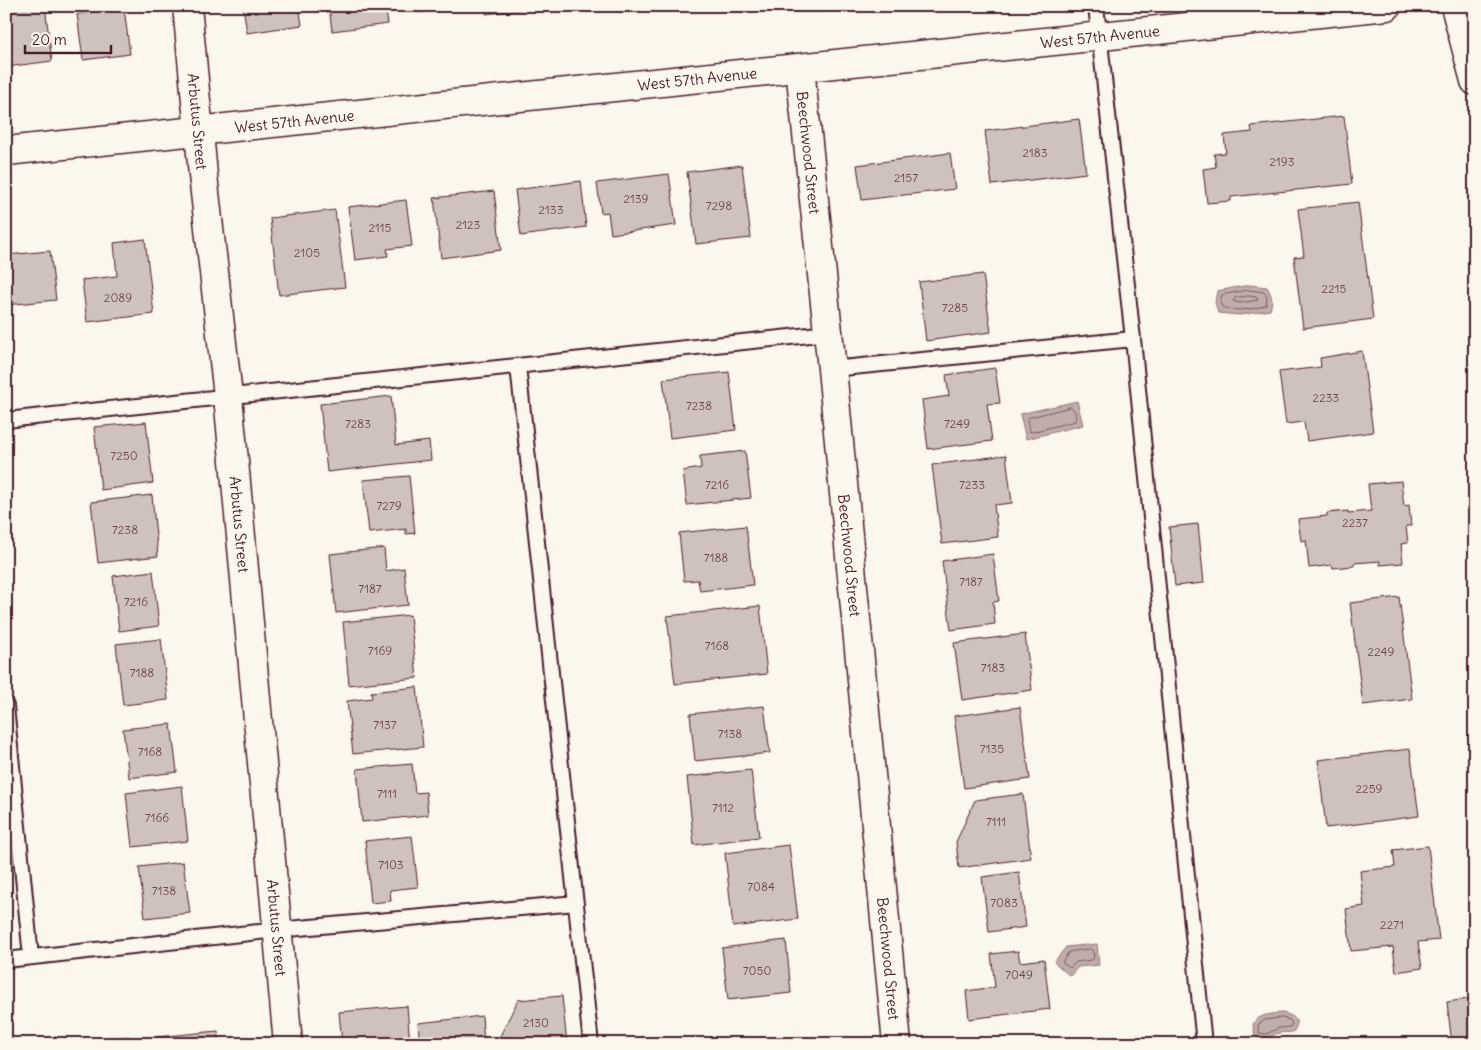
<svg xmlns="http://www.w3.org/2000/svg" width="1481" height="1050" font-family="Delius,sans-serif">
<rect width="100%" height="100%" fill="#fbf7ec"/>
<filter id="ink" filterUnits="userSpaceOnUse"><feTurbulence type="fractalNoise" baseFrequency=".02" numOctaves="2"/><feDisplacementMap in="SourceGraphic" scale="10" xChannelSelector="R" yChannelSelector="G"/><feConvolveMatrix kernelMatrix="1 2 1 2 8 2 1 2 1" color-interpolation-filters="sRGB"/></filter>
<g filter="url(#ink)">
<path fill="#bfadaa" stroke="#907477" d="M 1249,285 L 1267,287 C 1272,295 1273,300 1270,310 L 1240,315 L 1218,313 L 1215,302 L 1217,291 Z
M 1077,401 L 1083,425 L 1026,439 L 1020,414 Z
M 1097,944 L 1099,965 L 1078,967 L 1070,976 L 1054,962 L 1066,947 Z
M 1282,1013 C 1293,1015 1302,1020 1293,1032 C 1288,1033 1284,1032 1279,1033 C 1270,1035 1265,1044 1255,1036 L 1253,1024 C 1259,1014 1271,1014 1282,1013 Z"/>
<g fill="none" stroke-linecap="round" stroke-linejoin="round">
<path stroke="#79585e" stroke-width="1" d="M 1249,290 L 1264,292 L 1267,297 L 1266,305 C 1253,310 1235,312 1222,307 L 1220,302 L 1222,295 Z
M 1249,296 L 1256,297 L 1258,300 L 1240,303 L 1233,301 L 1235,298 Z
M 1071,407 C 1075,409 1077,418 1075,421 L 1032,432 L 1029,431 L 1027,420 L 1028,418 Z
M 1090,949 L 1093,951 L 1094,958 L 1092,960 L 1076,962 L 1070,968 L 1062,962 L 1069,952 Z
M 1282,1018 L 1290,1020 L 1292,1024 L 1290,1027 L 1279,1028 L 1266,1034 L 1259,1033 L 1258,1025 L 1265,1020 Z"/>
</g>
<path fill="#cfc2bc" stroke="#4a1f2b" d="M 6,6 L 45,6 L 52,61 L 6,67 Z
M 243,6 L 299,6 L 302,25 L 247,33 Z
M 329,6 L 385,6 L 388,24 L 332,31 Z
M 417,6 L 469,6 L 418,13 Z
M 485,6 L 529,6 L 529,9 L 486,14 Z
M 124,8 L 130,54 L 83,60 L 77,14 Z
M 1344,116 L 1352,184 L 1231,197 L 1231,201 L 1207,203 L 1203,169 L 1216,167 L 1214,154 L 1226,153 L 1224,135 L 1252,132 L 1251,126 Z
M 1079,119 L 1086,173 L 992,185 L 985,131 Z
M 950,153 L 955,189 L 862,200 L 857,165 Z
M 742,165 L 751,238 L 696,244 L 687,172 Z
M 669,174 L 676,225 L 611,234 L 608,212 L 601,213 L 597,183 Z
M 581,181 L 586,227 L 521,236 L 515,190 Z
M 494,191 L 501,250 L 441,258 L 434,198 Z
M 406,200 L 412,246 L 387,249 L 388,256 L 355,260 L 348,207 Z
M 1358,202 L 1373,319 L 1303,328 L 1294,257 L 1304,256 L 1298,209 Z
M 335,210 L 345,287 L 279,295 L 270,218 Z
M 145,239 L 154,314 L 87,322 L 82,280 L 117,276 L 114,243 Z
M 50,251 L 56,300 L 6,305 L 6,255 Z
M 983,274 L 991,332 L 926,341 L 919,282 Z
M 1362,351 L 1373,432 L 1307,441 L 1304,422 L 1286,424 L 1279,372 L 1321,367 L 1320,358 Z
M 995,368 L 1000,403 L 987,404 L 992,441 L 928,449 L 922,400 L 949,396 L 946,375 Z
M 729,372 L 736,430 L 670,438 L 663,379 Z
M 391,396 L 396,445 L 429,441 L 431,460 L 327,472 L 320,404 Z
M 146,422 L 153,483 L 101,490 L 94,427 Z
M 745,451 L 751,498 L 687,505 L 683,471 L 701,468 L 700,456 Z
M 1006,455 L 1012,503 L 994,505 L 998,537 L 942,544 L 932,465 Z
M 409,476 L 415,533 L 406,534 L 406,529 L 369,533 L 363,480 Z
M 1401,481 L 1404,506 L 1409,505 L 1411,526 L 1406,526 L 1408,543 L 1401,544 L 1403,563 L 1380,565 L 1380,561 L 1354,563 L 1354,566 L 1333,568 L 1332,565 L 1309,568 L 1306,540 L 1301,541 L 1298,519 L 1327,516 L 1327,513 L 1348,511 L 1348,513 L 1371,511 L 1368,484 Z
M 152,495 L 158,556 L 98,563 L 91,502 Z
M 1198,524 L 1204,583 L 1175,586 L 1169,527 Z
M 746,526 L 753,585 L 700,591 L 698,580 L 684,581 L 679,533 Z
M 384,548 L 386,571 L 404,568 L 408,605 L 336,613 L 330,554 Z
M 993,554 L 999,601 L 993,602 L 995,624 L 951,630 L 942,561 Z
M 153,571 L 159,626 L 119,631 L 113,576 Z
M 1399,597 L 1412,699 L 1363,705 L 1350,603 Z
M 760,606 L 767,674 L 675,684 L 667,616 Z
M 410,615 L 417,678 L 349,685 L 343,622 Z
M 1025,634 L 1032,690 L 962,700 L 954,643 Z
M 161,639 L 168,700 L 123,705 L 116,644 Z
M 417,687 L 423,747 L 353,754 L 347,701 L 372,698 L 371,692 Z
M 764,706 L 770,753 L 695,761 L 690,714 Z
M 1020,707 L 1030,779 L 964,788 L 954,716 Z
M 171,724 L 177,772 L 129,778 L 123,729 Z
M 1410,749 L 1419,816 L 1326,828 L 1318,760 Z
M 412,764 L 415,793 L 426,792 L 428,815 L 362,822 L 357,769 Z
M 751,770 L 759,837 L 694,845 L 687,777 Z
M 182,786 L 188,841 L 132,847 L 126,793 Z
M 1023,794 L 1031,858 L 959,868 L 956,842 L 975,800 Z
M 412,836 L 418,887 L 390,890 L 391,901 L 371,903 L 365,841 Z
M 789,845 L 798,919 L 733,927 L 725,853 Z
M 1428,846 L 1439,940 L 1418,942 L 1422,968 L 1396,972 L 1393,947 L 1351,951 L 1346,909 L 1364,906 L 1360,871 L 1395,867 L 1393,850 Z
M 183,862 L 190,913 L 145,918 L 139,867 Z
M 1019,872 L 1026,927 L 989,932 L 982,877 Z
M 786,940 L 791,993 L 728,1000 L 722,948 Z
M 1018,951 L 1020,962 L 1044,959 L 1050,1009 L 969,1019 L 966,991 L 995,987 L 991,954 Z
M 562,996 L 567,1044 L 496,1044 L 518,1000 Z
M 1475,998 L 1475,1044 L 1452,1044 L 1447,1002 Z
M 407,1006 L 410,1044 L 342,1044 L 339,1012 Z
M 482,1016 L 484,1044 L 420,1044 L 418,1023 Z
M 218,1031 L 220,1044 L 158,1044 L 157,1037 Z
M 129,1036 L 130,1044 L 69,1044 L 69,1043 Z"/>
<g fill="none" stroke-linecap="round" stroke-linejoin="round">
<defs>
<path id="service" d="M 1096,6 L 1133,339 L 1204,1044
M 518,366 L 591,1044
M 832,369 L 1133,339
M 6,420 L 828,333
M 6,706 L 31,957
M 6,960 L 277,930 L 576,903"/>
<g id="minor">
<path id="s1" d="M 187,6 L 203,175 L 228,396 L 288,1044"/>
<path id="s2" d="M 800,68 L 832,369 L 897,1044"/>
</g>
<g id="tertiary">
<path id="s3" d="M 6,151 L 1387,6"/>
</g>
<path id="secondary" d="M 1455,6 L 1475,81"/>
</defs>
<use href="#service" stroke="#4a1f2b" stroke-width="18"/>
<use href="#minor" stroke="#4a1f2b" stroke-width="31"/>
<use href="#tertiary" stroke="#4a1f2b" stroke-width="31"/>
<use href="#secondary" stroke="#4a1f2b" stroke-width="31"/>
<use href="#service" stroke="#fbf7ec" stroke-width="14"/>
<use href="#minor" stroke="#fbf7ec" stroke-width="28"/>
<use href="#tertiary" stroke="#fbf7ec" stroke-width="28"/>
<use href="#secondary" stroke="#fbf7ec" stroke-width="28"/>
</g>
</g>
<g text-anchor="middle" dominant-baseline="central" stroke-width="4" stroke-linejoin="round" paint-order="stroke">
<g font-size="12" fill="#6b484f">
<text x="1035" y="152">2183</text>
<text x="1282" y="161">2193</text>
<text x="906" y="177">2157</text>
<text x="636" y="198">2139</text>
<text x="719" y="205">7298</text>
<text x="551" y="209">2133</text>
<text x="468" y="224">2123</text>
<text x="380" y="227">2115</text>
<text x="307" y="252">2105</text>
<text x="1334" y="288">2215</text>
<text x="118" y="297">2089</text>
<text x="955" y="307">7285</text>
<text x="1326" y="397">2233</text>
<text x="699" y="405">7238</text>
<text x="358" y="423">7283</text>
<text x="957" y="423">7249</text>
<text x="124" y="455">7250</text>
<text x="717" y="484">7216</text>
<text x="972" y="484">7233</text>
<text x="389" y="505">7279</text>
<text x="1355" y="522">2237</text>
<text x="125" y="529">7238</text>
<text x="716" y="557">7188</text>
<text x="971" y="581">7187</text>
<text x="370" y="588">7187</text>
<text x="136" y="601">7216</text>
<text x="717" y="645">7168</text>
<text x="380" y="650">7169</text>
<text x="1381" y="651">2249</text>
<text x="993" y="667">7183</text>
<text x="142" y="672">7188</text>
<text x="385" y="724">7137</text>
<text x="730" y="733">7138</text>
<text x="992" y="748">7135</text>
<text x="150" y="751">7168</text>
<text x="1369" y="788">2259</text>
<text x="387" y="793">7111</text>
<text x="723" y="807">7112</text>
<text x="157" y="817">7166</text>
<text x="996" y="821">7111</text>
<text x="391" y="864">7103</text>
<text x="761" y="886">7084</text>
<text x="164" y="890">7138</text>
<text x="1004" y="902">7083</text>
<text x="1392" y="924">2271</text>
<text x="757" y="970">7050</text>
<text x="1019" y="974">7049</text>
<text x="536" y="1022">2130</text>
</g>
<g font-size="15" fill="#4a1f2b" stroke="#fbf7ec">
<text stroke="none"><textPath href="#s3" startOffset="1100">West 57th Avenue</textPath></text>
<text stroke="none"><textPath href="#s3" startOffset="695">West 57th Avenue</textPath></text>
<text stroke="none"><textPath href="#s3" startOffset="290">West 57th Avenue</textPath></text>
<text stroke="none"><textPath href="#s1" startOffset="116">Arbutus Street</textPath></text>
<text stroke="none"><textPath href="#s2" startOffset="85">Beechwood Street</textPath></text>
<text stroke="none"><textPath href="#s1" startOffset="521">Arbutus Street</textPath></text>
<text stroke="none"><textPath href="#s2" startOffset="490">Beechwood Street</textPath></text>
<text stroke="none"><textPath href="#s1" startOffset="926">Arbutus Street</textPath></text>
<text stroke="none"><textPath href="#s2" startOffset="895">Beechwood Street</textPath></text>
</g>
</g>
<rect width="1481" height="1050" fill="none" stroke="#fbf7ec" stroke-width="25"/>
<rect x="12" y="12" width="1456" height="1025" fill="none" stroke="#4a1f2b" stroke-width="2" filter="url(#ink)"/>
<path d="M25 45v8h86v-8" fill="none" stroke="#4a1f2b" stroke-width="2.5"/>
<text x="32" y="45" font-size="15" fill="#4a1f2b" stroke="#fbf7ec" stroke-width="4" paint-order="stroke">20 m</text>
</svg>
